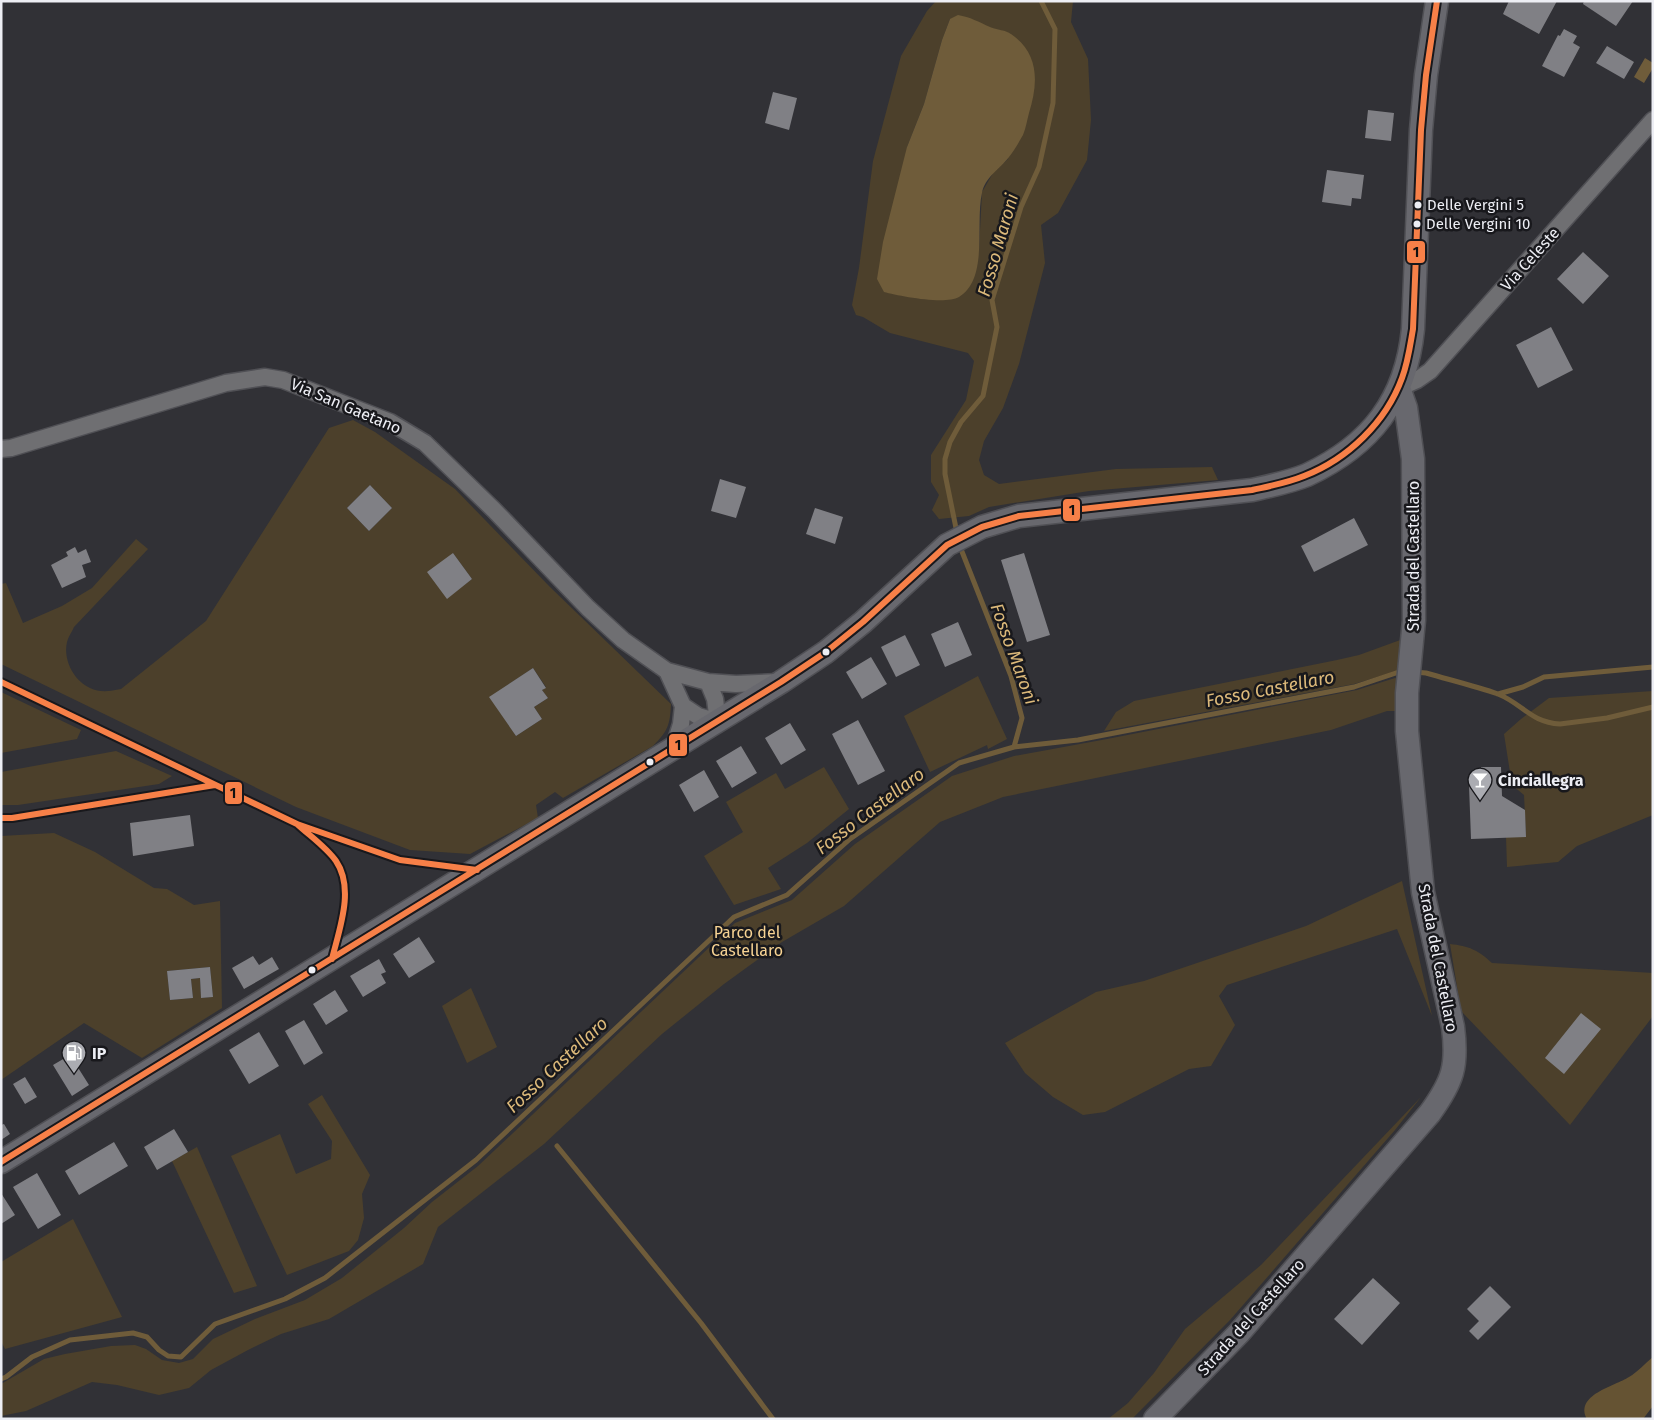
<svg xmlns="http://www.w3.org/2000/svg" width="1654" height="1420" font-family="'Fira Sans',sans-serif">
<rect width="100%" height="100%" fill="#313136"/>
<path fill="#4c402b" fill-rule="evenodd" d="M 936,1 L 1073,1 L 1071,22 L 1088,59 L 1091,120 L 1087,160 L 1058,213 L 1041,225 L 1045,263 L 1019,364 L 1003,408 L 984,441 L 979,460 L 984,475 L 999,484 L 1116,469 L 1212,467 L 1218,480 L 1089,491 L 989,507 L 969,516 L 939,519 L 932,510 L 939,495 L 931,482 L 931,455 L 966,400 L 974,361 L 968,353 L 890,333 L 863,317 L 856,315 L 852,305 L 859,268 L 873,161 L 901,56 L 927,11 ZM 950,19 L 992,28 L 1011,34 L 1008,159 L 993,173 L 982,192 L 979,250 L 907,147 L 924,104 L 942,40 Z
M 353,420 L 375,432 L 455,489 L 550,587 L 671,704 C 670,725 668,731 653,746 L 563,798 L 555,792 L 536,805 L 538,818 L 470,854 L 410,850 L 296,807 L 1,664 L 1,584 L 6,583 L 23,623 L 62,606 L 92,588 L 136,539 L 148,549 L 74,627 C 72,632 68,637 67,642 C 63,659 73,680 90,688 C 100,693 111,691 121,689 L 206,621 L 329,428 ZM 370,485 L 392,508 L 369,531 L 347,508 ZM 453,553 L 472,579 L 447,598 ZM 533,668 L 546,687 L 542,690 L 548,698 L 534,707 L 542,719 L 516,736 L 490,697 Z
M 1403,639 L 1401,670 L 1354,684 L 1104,731 L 1116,712 L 1134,701 L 1337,660 L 1359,655 Z
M 978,676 L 1007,739 L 988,749 L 987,745 L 930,772 L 904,716 Z
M 1395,678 L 1408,684 L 1397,711 L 1387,711 L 1331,730 L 1003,797 L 940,822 L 844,906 L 782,942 L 724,984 L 662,1034 L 544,1144 L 438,1227 L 423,1264 L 329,1319 L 281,1334 L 248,1350 L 211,1370 L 189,1388 L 159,1395 L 117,1385 L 92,1382 L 26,1411 L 1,1416 L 1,1384 L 44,1359 L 65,1354 L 111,1346 L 135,1345 L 146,1349 L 162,1360 L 179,1363 L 193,1359 L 213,1339 L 255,1319 L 305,1300 L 342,1278 L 404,1228 L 432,1202 L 478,1166 L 735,923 L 792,900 L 855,844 L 952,776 L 1014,756 L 1107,739 L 1357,690 Z
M 1653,691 L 1653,815 L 1577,846 L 1558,862 L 1507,867 L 1506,837 L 1526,836 L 1524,795 L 1512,785 L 1504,734 L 1521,719 L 1549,698 Z
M 1,692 L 81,730 L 77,739 L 1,753 Z
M 116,751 L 172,776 L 159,784 L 18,805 L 1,805 L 1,772 Z
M 824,767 L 849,809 L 807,843 L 768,868 L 781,889 L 734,905 L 704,856 L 743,832 L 726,802 L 776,773 L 785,789 Z
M 54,833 L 95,852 L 154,888 L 167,889 L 194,905 L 220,901 L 222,1008 L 142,1058 L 84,1023 L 1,1080 L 1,836 ZM 210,967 L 213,997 L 201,998 L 200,978 L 191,979 L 193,998 L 170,1000 L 167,971 Z
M 1402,881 L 1432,1016 L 1397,929 L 1227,985 L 1219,996 L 1235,1025 L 1211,1066 L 1189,1069 L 1105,1112 L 1083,1115 L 1053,1097 L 1025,1073 L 1005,1043 L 1096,992 L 1144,981 L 1306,926 Z
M 1450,944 C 1469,946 1478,950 1492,963 L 1653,973 L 1653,1016 L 1570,1125 L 1461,1011 Z
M 471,988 L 497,1047 L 467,1063 L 442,1006 Z
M 322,1095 L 370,1175 L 362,1194 L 364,1218 L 358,1240 L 349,1251 L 287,1275 L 231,1156 L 280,1134 L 296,1174 L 331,1159 L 332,1141 L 308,1104 Z
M 1421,1097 L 1395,1130 L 1230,1320 L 1132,1419 L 1108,1419 L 1128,1403 L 1154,1373 L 1185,1329 L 1261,1265 Z
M 197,1147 L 257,1286 L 234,1293 L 172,1161 Z
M 73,1219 L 122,1317 L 5,1349 L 1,1341 L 1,1262 Z"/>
<path fill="#655333" d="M 1653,1357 L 1653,1406 L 1643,1419 L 1587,1419 C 1574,1395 1615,1386 1629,1377 C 1638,1372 1645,1363 1653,1357 Z"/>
<path fill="#6f5c3a" d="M 958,15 C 970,17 979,22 990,27 C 997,30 1006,30 1011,34 C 1040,54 1038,84 1029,113 C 1027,120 1026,128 1023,135 C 1019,142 1014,151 1009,157 C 1000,169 985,177 982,193 C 975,223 989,279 959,297 C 945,305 899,296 884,292 L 877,279 L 883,242 L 907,147 L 924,104 L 942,40 L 950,19 Z
M 1645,58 L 1653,63 L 1653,68 L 1644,83 L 1634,77 Z"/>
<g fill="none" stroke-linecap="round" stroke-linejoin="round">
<path stroke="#6f5c3a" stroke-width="5" d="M 957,533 L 945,474 L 945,459 L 950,442 L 961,422 L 983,396 L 997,327 L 992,300 L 1021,207 L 1039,167 L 1053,103 L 1055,29 L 1041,1
M 959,544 L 1011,676 L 1022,718 L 1014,747
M 1414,672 L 1426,673 C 1450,680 1475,686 1498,694 C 1523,704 1530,722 1560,724 L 1607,718 L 1653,707
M 1498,694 L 1523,687 L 1544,677 L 1653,667
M 557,1146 L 701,1323 L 773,1419
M 1,1379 L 6,1377 L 32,1357 L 70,1340 L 133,1333 L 147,1337 L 159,1350 L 168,1356 L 181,1357 L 215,1324 L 285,1299 L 325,1278 L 476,1160 L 734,917 L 787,895 L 850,839 L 959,763 L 1014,747 L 1078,740 L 1354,687 L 1396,673 L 1403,672"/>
</g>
<path fill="#808085" d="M 1509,1 L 1557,1 L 1539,34 L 1503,14 Z
M 1584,1 L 1633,1 L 1616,26 L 1583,4 Z
M 1564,29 L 1577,36 L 1573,43 L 1580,47 L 1564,77 L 1542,66 L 1558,35 L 1560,36 Z
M 1607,46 L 1634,62 L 1624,79 L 1596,63 Z
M 773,92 L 797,98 L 789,130 L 765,123 Z
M 1368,110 L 1394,113 L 1391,141 L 1365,138 Z
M 1327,170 L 1364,175 L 1361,199 L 1352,198 L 1351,206 L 1322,202 Z
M 1583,252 L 1609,276 L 1583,304 L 1557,279 Z
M 1551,327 L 1573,370 L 1538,388 L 1516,345 Z
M 720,479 L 746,487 L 736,518 L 711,511 Z
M 370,485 L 392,508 L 369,531 L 347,508 Z
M 815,508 L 843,517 L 835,544 L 806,534 Z
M 1354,518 L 1368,545 L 1314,572 L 1301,546 Z
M 75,547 L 78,553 L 86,549 L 91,562 L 82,565 L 86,577 L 62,588 L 51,565 L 68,556 L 66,552 Z
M 453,553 L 472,579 L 447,599 L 427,572 Z
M 1024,553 L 1050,635 L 1027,642 L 1001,560 Z
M 958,622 L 972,655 L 945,667 L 931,634 Z
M 905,635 L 920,665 L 896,677 L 881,647 Z
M 871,657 L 887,684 L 862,699 L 846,672 Z
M 533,668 L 546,688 L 542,690 L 548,698 L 534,707 L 542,719 L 516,736 L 489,697 Z
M 858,720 L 885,771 L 858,785 L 832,734 Z
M 790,723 L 806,750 L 781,765 L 765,738 Z
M 741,746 L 757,773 L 732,788 L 716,761 Z
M 1481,767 L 1501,767 L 1502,796 L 1525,810 L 1526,837 L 1471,839 L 1469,785 L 1482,785 Z
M 704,770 L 719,797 L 694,812 L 679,785 Z
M 190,815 L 194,846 L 133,856 L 130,823 Z
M 419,937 L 435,962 L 409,978 L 393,954 Z
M 253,956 L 259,965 L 272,957 L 279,969 L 244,989 L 232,968 Z
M 379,959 L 386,972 L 381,974 L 386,983 L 363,997 L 350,976 Z
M 210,967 L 213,997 L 201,998 L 200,978 L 191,979 L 193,998 L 170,1000 L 167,971 Z
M 335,990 L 348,1011 L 326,1025 L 313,1004 Z
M 1581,1013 L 1601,1029 L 1564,1074 L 1545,1058 Z
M 304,1020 L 323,1053 L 304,1065 L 285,1031 Z
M 259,1032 L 279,1066 L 249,1084 L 229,1050 Z
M 70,1055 L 89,1085 L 72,1096 L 53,1065 Z
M 25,1077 L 37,1097 L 25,1104 L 13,1084 Z
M 4,1124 L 10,1134 L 1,1140 L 1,1125 Z
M 174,1129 L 188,1152 L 157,1170 L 144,1147 Z
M 114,1142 L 128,1166 L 79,1195 L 65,1171 Z
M 37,1173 L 61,1215 L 38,1229 L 13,1187 Z
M 1,1193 L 15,1215 L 1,1224 Z
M 1373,1278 L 1400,1303 L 1362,1345 L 1334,1319 Z
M 1490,1286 L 1511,1307 L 1478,1340 L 1469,1331 L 1479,1321 L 1467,1309 Z"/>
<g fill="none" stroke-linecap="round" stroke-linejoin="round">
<defs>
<path id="street" d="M 1399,388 L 1417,380 L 1430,371 L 1653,120
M 1,449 L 11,448 L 226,383 L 265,377 L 283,380 L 390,422 L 425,443 L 494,510 L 588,608 L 623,640 L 667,671 L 708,682 L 736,684 L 779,682
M 667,671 L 683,706 L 681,724 L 673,750
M 683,706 L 698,716 L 718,722 L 715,699 L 708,682"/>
<path id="secondary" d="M 1,1162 L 781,682 L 826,652 L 863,622 L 947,545 L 982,527 L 1019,516 L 1252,490 C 1270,486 1290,482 1307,475 C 1371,445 1406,400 1413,329 L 1421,130 L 1426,75 L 1437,1
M 1155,1419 L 1239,1333 L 1430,1113 C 1453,1081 1458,1066 1453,1027 L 1423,892 L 1407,731 L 1407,693 L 1414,620 L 1413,459 L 1406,408 L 1399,388"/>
</defs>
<use href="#street" stroke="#505055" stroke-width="19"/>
<use href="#secondary" stroke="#505055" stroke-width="25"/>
<use href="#street" stroke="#6f6f72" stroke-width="16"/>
<use href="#secondary" stroke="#68686e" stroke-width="22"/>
<defs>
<path id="bus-1" d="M 1,682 L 297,824 L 400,860 L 477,870
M 1,818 L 12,818 L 215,785
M 297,824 C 310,836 326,847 336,861 C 355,889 339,930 332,959
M 1,1162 L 781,682 L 826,652 L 863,622 L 947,545 L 982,527 L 1019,516 L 1252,490 C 1270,486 1287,483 1304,476 C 1348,459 1386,422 1402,378 C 1408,362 1410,346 1413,329 L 1421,130 L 1426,75 L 1437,1"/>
</defs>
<use href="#bus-1" stroke="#18181c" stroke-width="10"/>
<use href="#bus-1" stroke="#f78048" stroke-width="6"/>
</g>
<defs>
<symbol id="bar-pin" viewBox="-11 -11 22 30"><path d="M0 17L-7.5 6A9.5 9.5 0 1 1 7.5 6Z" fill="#abacb2" stroke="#18181c"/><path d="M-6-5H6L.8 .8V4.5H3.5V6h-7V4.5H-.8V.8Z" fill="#fff"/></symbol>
<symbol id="fuel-pin" viewBox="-11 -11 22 30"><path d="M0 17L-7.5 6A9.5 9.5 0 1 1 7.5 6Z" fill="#abacb2" stroke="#18181c"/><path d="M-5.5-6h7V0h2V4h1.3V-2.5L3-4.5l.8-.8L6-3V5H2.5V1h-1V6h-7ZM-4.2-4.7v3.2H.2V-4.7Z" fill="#fff"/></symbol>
</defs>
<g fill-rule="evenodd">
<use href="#bar-pin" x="1466" y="766" width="28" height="38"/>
<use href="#fuel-pin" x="60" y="1039" width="28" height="38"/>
</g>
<g fill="#edeef4" stroke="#18181c" stroke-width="2">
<circle cx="1418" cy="205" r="4.5"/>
<circle cx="1417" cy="224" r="4.5"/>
<circle cx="826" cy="652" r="4.5"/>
<circle cx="650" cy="762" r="4.5"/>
<circle cx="312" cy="970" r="4.5"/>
</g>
<g text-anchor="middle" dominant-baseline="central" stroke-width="5" stroke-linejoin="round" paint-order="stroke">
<g font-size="15" fill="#edeef4" stroke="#18181c" text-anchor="start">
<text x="1427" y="205">Delle Vergini 5</text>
<text x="1426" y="224">Delle Vergini 10</text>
</g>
<g font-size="16" fill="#edeef4" stroke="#18181c">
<text transform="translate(1530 259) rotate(-48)">Via Celeste</text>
<text transform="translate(346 406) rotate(23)">Via San Gaetano</text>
<text transform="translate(1413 556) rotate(-90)">Strada del Castellaro</text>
<text transform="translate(1438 958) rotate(79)">Strada del Castellaro</text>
<text transform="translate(1251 1317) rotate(-48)">Strada del Castellaro</text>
</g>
<g font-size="16" font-weight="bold" fill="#edeef4" stroke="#18181c" text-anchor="start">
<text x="1498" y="780">Cinciallegra</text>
<text x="92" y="1053">IP</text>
</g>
<g font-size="16" fill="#f7d393" stroke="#18181c">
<text x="747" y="932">Parco del<tspan x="747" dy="18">Castellaro</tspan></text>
</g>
<g font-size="18" font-style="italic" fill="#dcb97a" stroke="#18181c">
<text transform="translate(998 245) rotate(-74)">Fosso Maroni</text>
<text transform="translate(1014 654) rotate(70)">Fosso Maroni</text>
<text transform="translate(1270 689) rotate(-11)">Fosso Castellaro</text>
<text transform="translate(870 811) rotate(-37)">Fosso Castellaro</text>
<text transform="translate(557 1065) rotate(-43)">Fosso Castellaro</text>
</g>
</g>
<g stroke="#18181c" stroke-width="2">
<rect x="1406" y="240" width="20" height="24" rx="5" fill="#f78048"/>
<rect x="1062" y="498" width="19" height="24" rx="5" fill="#f78048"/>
<rect x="668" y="733" width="20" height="24" rx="5" fill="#f78048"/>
<rect x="224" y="781" width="19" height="24" rx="5" fill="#f78048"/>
</g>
<g font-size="14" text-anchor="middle" font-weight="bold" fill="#111">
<text x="1416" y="257">1</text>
<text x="1072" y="515">1</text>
<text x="678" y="750">1</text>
<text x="233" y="798">1</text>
</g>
<rect width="1654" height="1420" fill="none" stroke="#edeef4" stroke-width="5"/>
</svg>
